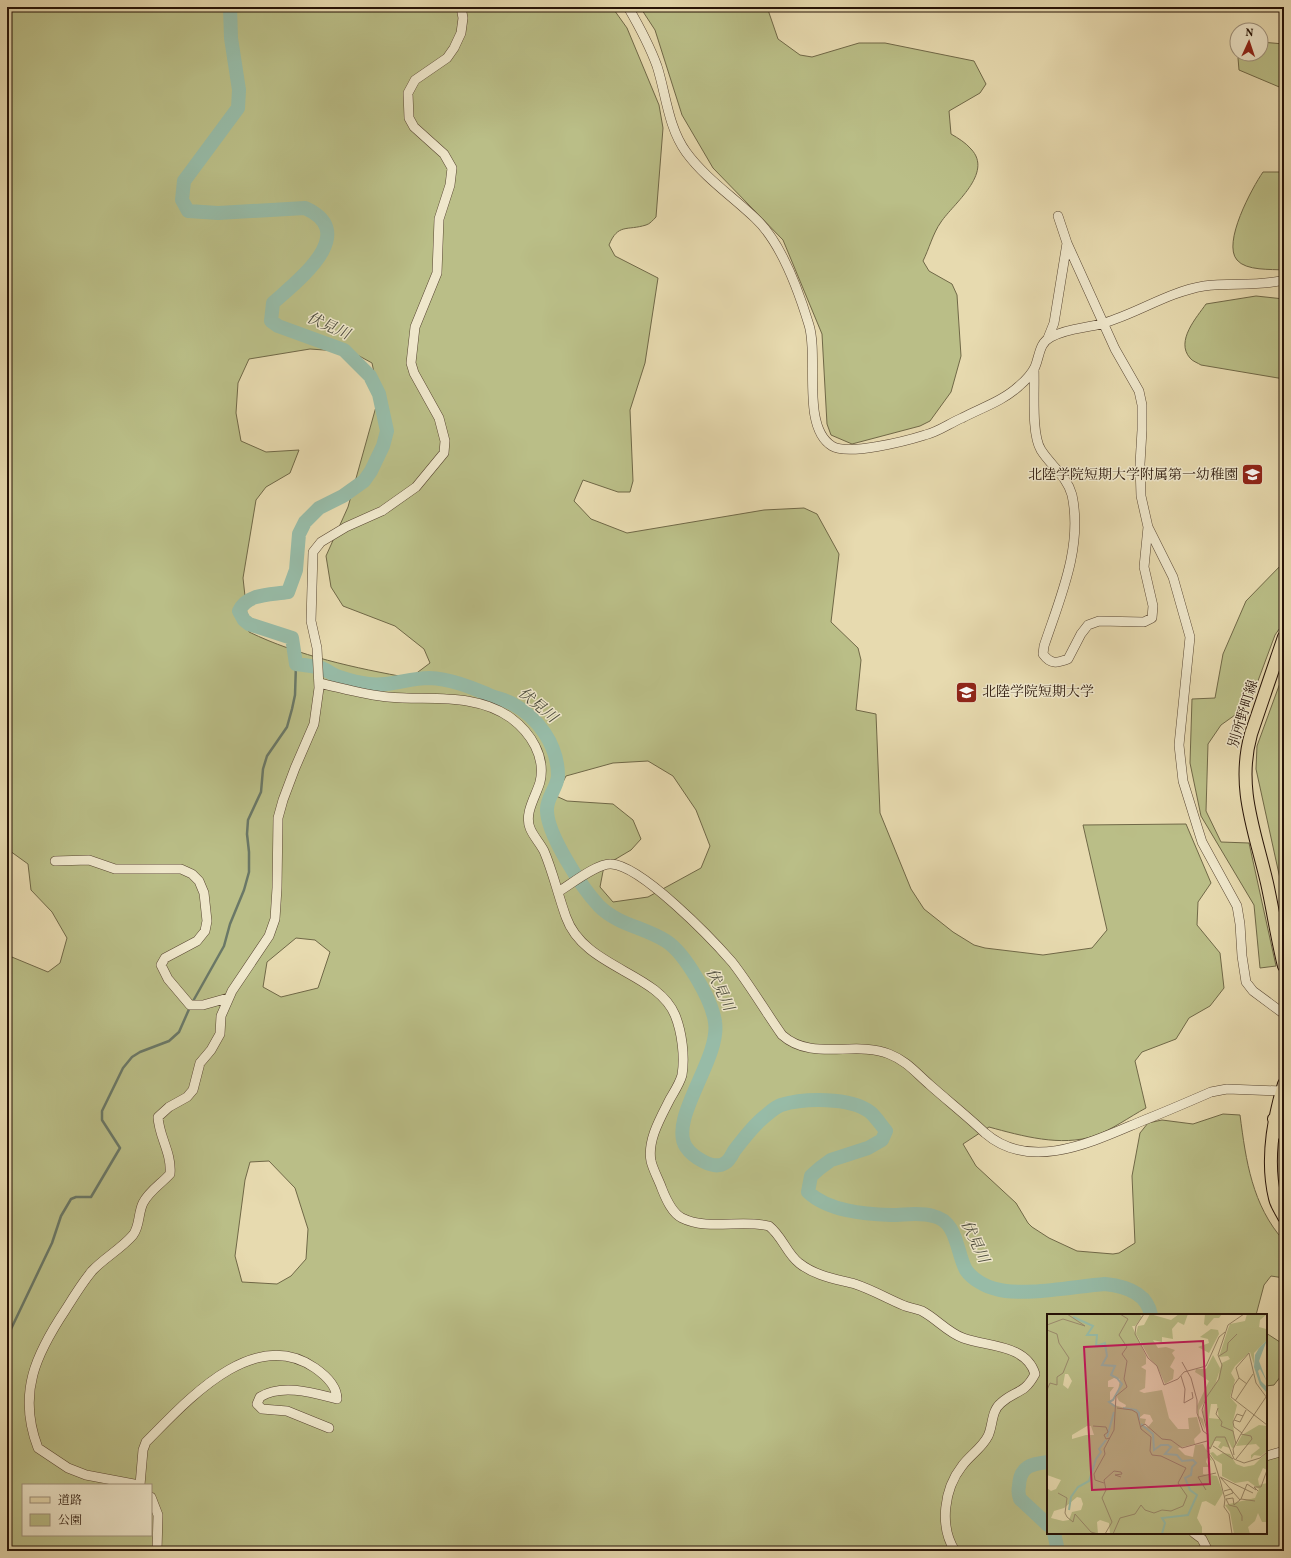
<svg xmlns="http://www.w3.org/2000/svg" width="1291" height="1558" font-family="Vollkorn,'Noto Serif JP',serif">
<rect width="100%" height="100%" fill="#e7daaf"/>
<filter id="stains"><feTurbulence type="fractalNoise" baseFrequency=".005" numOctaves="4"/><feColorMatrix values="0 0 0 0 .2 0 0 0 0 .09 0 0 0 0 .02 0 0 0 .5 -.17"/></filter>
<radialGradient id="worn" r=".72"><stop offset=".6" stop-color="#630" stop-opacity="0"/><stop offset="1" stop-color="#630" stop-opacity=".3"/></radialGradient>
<path fill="#babe87" stroke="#706847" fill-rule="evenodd" d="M 7,7 L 612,7 L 627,28 L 659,105 L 663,128 L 656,217 C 653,220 650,224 646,225 C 627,231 618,223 609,245 L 615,256 L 658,278 L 645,363 L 630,410 L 633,481 L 630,492 L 618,492 L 583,480 L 574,501 L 591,519 L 627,533 L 764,510 L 804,508 L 817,514 L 839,554 L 831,622 L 858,648 L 861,660 L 856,710 L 876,714 L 880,813 L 911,889 L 924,909 L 953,932 L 974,945 L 985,948 L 1043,955 L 1092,948 L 1107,930 L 1083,825 L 1186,824 L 1211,883 L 1198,902 L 1197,925 L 1220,953 L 1224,988 L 1210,1006 L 1189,1018 L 1176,1039 L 1142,1052 L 1135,1061 L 1146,1108 C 1129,1117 1112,1130 1094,1136 C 1061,1147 1022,1136 989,1127 L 963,1144 L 976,1166 L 1016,1203 L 1028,1223 L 1032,1227 L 1049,1238 L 1077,1251 L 1113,1254 L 1119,1253 L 1135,1243 L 1132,1176 L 1140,1133 L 1148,1123 L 1162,1120 L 1193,1124 L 1223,1114 L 1240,1115 C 1246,1161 1252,1205 1284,1241 L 1284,1278 L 1271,1276 L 1264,1285 L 1256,1315 L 1048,1315 L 1048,1533 L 1266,1533 L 1266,1459 L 1284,1456 L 1284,1551 L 7,1551 L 7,955 L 48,972 L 60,963 L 67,938 L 52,912 L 31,890 L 28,864 L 10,851 L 7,851 ZM 310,349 L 352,352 L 372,363 L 379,396 L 348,507 L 326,556 L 331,587 L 343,606 L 395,626 L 424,649 L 430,663 L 410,678 C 355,668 299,656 249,632 L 243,578 L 256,500 L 266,487 L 290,473 L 299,450 L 266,452 L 241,441 L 236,413 L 238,383 L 249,359 ZM 648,761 L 673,776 L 696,810 L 710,846 L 701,868 L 648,897 L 613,902 L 600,887 L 604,866 L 631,850 L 641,839 L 633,820 L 613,804 L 567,801 L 556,796 L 566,776 L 613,763 ZM 296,938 L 315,940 L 330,952 L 318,988 L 281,997 L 263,987 L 267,962 ZM 269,1161 L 295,1188 L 308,1229 L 306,1259 L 291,1276 L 277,1284 L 242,1282 L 235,1256 L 245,1180 L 250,1162 ZM 23,1485 L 151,1485 L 151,1535 L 23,1535 Z
M 640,7 L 767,7 L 778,39 L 800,55 L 812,57 L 859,43 L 885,43 L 974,61 L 986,84 L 980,93 L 949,111 L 951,134 C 958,138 966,143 971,149 C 994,173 953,204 941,222 C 933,233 929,249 923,261 L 929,271 L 952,284 L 957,295 L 961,356 L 951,392 L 930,421 L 920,426 L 852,444 L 831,435 L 827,424 L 822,334 L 783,240 L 713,168 L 682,115 L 655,30 Z
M 1261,42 L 1284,44 L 1284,89 L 1239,70 L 1238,58 L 1242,54 L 1261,54 Z
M 1263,172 L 1284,172 L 1284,270 C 1271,269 1246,271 1237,260 C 1222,243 1252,188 1263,172 Z
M 1256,296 L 1284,299 L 1284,379 L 1201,365 C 1198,363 1192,361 1190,358 C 1175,341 1197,317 1206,304 Z
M 1284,562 L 1284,622 L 1275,635 L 1249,705 L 1221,725 L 1208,744 L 1206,811 L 1221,842 L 1249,843 L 1276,966 L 1260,968 L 1254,905 L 1201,816 L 1190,763 L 1192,699 L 1215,698 L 1223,654 L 1246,601 Z
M 1284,672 L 1284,897 L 1256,769 L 1257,746 Z
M 1266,1333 L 1283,1344 L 1284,1372 L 1274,1385 L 1266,1386 Z"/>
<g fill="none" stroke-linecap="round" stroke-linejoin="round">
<path stroke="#6a7867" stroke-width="2.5" d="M 192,1003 L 224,946 L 230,924 L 244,890 L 249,872 L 249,852 L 247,834 L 248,820 L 261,792 L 263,769 L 267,756 L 287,727 L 292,709 L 295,695 L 296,664
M 7,1351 L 11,1329 L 52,1243 L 61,1216 L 71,1199 L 76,1197 L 91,1197 L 120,1148 L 102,1120 L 102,1111 L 123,1068 L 132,1057 L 140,1052 L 169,1041 L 179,1032 L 190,1007"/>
<path stroke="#97bba7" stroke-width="14" d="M 230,7 L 231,38 L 239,90 L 238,108 L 184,181 L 182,200 L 188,211 L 218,213 L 305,208 C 361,233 297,281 273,303 L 271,321 L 278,326 L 344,350 L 370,376 L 379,394 L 387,431 L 383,446 L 371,471 L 364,481 L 343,496 L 319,508 L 305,522 L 299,534 L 296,570 L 288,592 C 271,595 247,593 239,611 L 244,620 L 249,624 L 292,638 L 296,664 C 304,665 313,666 321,668 C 327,670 333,675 339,677 C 348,680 359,683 369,684 C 389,687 408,678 429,678 C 450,679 468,686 487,694 C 495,698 503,699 511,703 C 538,717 558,745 558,776 C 557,788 547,797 547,809 C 546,833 582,888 599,906 C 618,925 644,927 666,941 C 685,953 712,1000 715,1022 C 721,1058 668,1119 686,1147 C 692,1156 713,1171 725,1163 C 729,1161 732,1155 734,1151 C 743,1139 753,1126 764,1117 C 769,1113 775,1107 781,1105 C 804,1098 850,1097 870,1112 C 876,1117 881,1125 886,1131 L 882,1140 L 868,1148 L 831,1160 L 820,1168 L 811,1176 L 808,1192 C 828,1211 864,1214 891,1215 C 905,1215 920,1212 933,1216 C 958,1221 956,1252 966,1270 C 972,1279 986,1287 996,1289 C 1023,1297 1076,1286 1105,1284 C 1125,1286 1147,1293 1151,1315
M 1048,1462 C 1031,1464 1020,1466 1019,1486 C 1018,1491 1018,1494 1020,1499 L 1048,1525
M 1054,1533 L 1058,1551"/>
<defs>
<path id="minor" d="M 628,7 C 639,26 649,44 657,66 C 666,94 668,127 686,152 C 705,178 732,196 755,218 C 781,242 799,292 809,325 C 819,357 801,427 832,446 C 848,456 906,441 925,435 C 938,432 950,423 962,418 C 981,408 1003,401 1019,386 C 1025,381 1032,373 1035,367 C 1040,355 1039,343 1051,337 C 1070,327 1085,329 1104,323 C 1138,313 1168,292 1204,286 C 1230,282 1257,287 1284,280
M 1058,216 L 1067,243 L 1115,349 L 1139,391 L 1142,405 L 1142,430 L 1140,464 L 1141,496 L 1148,527 L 1173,577 L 1190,637 L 1179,745 L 1183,781 L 1202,842 L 1237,906 L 1240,924 L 1242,956 L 1246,982 L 1253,991 L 1284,1014
M 1048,338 L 1054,323 L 1067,243
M 1034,369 C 1035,390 1031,434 1041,450 C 1051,466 1067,476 1072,495 C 1083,547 1060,598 1044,646 L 1043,654 C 1051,665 1057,663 1068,659 L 1081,634 L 1088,625 L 1099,621 L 1144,622 L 1152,618 L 1153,606 L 1144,567 L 1148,527
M 319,683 C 342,688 364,695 388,697 C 429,701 475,692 511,718 C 531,733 546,757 540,782 C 536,796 524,813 530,828 C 533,836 540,843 544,851 C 553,872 558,895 566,917 C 584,968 657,972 675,1015 C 682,1032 685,1057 682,1075 C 680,1083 674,1092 670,1099 C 661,1117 647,1140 651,1161 C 653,1170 659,1180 662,1189 C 666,1199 672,1213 682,1218 C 708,1231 741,1219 769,1226 C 782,1236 787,1254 799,1263 C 815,1276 836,1279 855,1284 C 873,1290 888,1299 905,1306 C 911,1308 917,1309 922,1311 C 937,1319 947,1332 963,1338 C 987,1347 1026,1344 1035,1374 C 1024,1395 1015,1390 1001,1403 C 991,1411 993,1426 988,1436 C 982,1448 970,1455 962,1466 C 944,1489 939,1526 955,1551
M 55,861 L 89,860 L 115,869 L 181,869 L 192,874 L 199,881 L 204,893 L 207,921 L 205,931 L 197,941 L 165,958 L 161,965 L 168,979 L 190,1005 L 203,1005 L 228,998
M 558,892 C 570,885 597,863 611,864 C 641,865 712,939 732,962 C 750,985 765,1011 782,1035 C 812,1062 855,1040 889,1054 C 907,1061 916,1073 930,1085 C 948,1101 967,1116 985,1133 C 1031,1173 1094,1141 1142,1121 C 1165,1112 1188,1102 1211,1092 L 1227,1089 L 1282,1091
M 1266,1456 L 1284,1451
M 139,1485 L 86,1475 L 68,1468 L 38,1448 C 17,1393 36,1354 66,1309 C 74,1296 82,1283 92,1271 C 104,1258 121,1249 133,1235 C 140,1226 138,1213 143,1203 C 149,1191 161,1184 170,1174 C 172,1153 159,1137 158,1117 L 169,1107 L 187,1097 L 193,1090 L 200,1063 L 211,1050 L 220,1034 L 221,1016 L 232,991 L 269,936 L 275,919 L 277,888 L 278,818 L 283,800 L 295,768 L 314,724 L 319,688 L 317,648 L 311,621 L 313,552 L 321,542 L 346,527 L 382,511 L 416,487 L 444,453 L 445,441 L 439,418 L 414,373 L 411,363 L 415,327 L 437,273 L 439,219 L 450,185 L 452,168 L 444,154 L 414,127 L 409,118 L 408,93 L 415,80 L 447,58 L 454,48 L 461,33 L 463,18 L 461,7
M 140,1485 L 143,1450 L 146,1442 C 186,1402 253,1325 315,1368 C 325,1375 337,1386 337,1399 C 314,1393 282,1383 260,1397 L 257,1404 L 262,1409 L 287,1411 L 329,1428
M 151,1497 L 158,1515 L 157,1551
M 1194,1533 L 1202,1539 L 1208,1551"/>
<path id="major" d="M 1284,637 L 1251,734 C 1236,787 1255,831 1267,883 C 1273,910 1277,938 1284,966
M 1284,1084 C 1273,1120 1266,1161 1275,1198 C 1276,1204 1281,1211 1284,1217
M 1274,1119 L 1281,1128 L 1284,1136"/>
</defs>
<use href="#minor" stroke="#574531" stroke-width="10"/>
<use href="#major" stroke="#271307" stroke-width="14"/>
<use href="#minor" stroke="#efe7cb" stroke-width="9"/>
<use href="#major" stroke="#e7daaf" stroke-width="12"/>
</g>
<defs>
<symbol id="school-square" viewBox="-11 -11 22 22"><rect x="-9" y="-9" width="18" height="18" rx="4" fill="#8f2418" stroke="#efe7cb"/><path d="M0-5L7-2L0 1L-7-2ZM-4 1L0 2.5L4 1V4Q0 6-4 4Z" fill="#fff"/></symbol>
<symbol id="university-square" viewBox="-11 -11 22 22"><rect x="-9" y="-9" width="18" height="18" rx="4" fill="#8f2418" stroke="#efe7cb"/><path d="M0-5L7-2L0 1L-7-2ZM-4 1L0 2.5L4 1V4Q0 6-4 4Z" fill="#fff"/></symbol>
</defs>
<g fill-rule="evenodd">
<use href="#school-square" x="1240" y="462" width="25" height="25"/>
<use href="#university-square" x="954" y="680" width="25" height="25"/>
</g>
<g text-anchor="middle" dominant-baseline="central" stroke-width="3" stroke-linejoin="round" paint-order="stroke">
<g font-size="14" fill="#271307" stroke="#efe7cb" text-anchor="end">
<text x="1238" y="475">北陸学院短期大学附属第一幼稚園</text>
<text x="982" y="692" text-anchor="start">北陸学院短期大学</text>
</g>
<g font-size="14" fill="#271307" stroke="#efe7cb">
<text transform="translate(1244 714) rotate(-73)">別所野町線</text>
</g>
<g font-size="15" font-style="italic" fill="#4e4e3f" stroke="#efe7cb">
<text transform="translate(328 327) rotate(24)">伏見川</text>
<text transform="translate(537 706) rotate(40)">伏見川</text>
<text transform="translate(719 990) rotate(65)">伏見川</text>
<text transform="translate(974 1242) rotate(65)">伏見川</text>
</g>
</g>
<g transform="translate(1047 1314)">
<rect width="220" height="220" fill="#e7daaf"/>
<path d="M 0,0 L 92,0 L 95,3 L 88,12 L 85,12 L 99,42 L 99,50 L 94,53 L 99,56 L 98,74 L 92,77 L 97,79 L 115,76 L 122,104 L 131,115 L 142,115 L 141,104 L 150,103 L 154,118 L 147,125 L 148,130 L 131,134 L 138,141 L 146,143 L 148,131 L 156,130 L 165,147 L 160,144 L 159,148 L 162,153 L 156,153 L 156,160 L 170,162 L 176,179 L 168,192 L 159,187 L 155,188 L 150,204 L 155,213 L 155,220 L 63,220 L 62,209 L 53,206 L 50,208 L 51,220 L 0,220 L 0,174 L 4,177 L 9,175 L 14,166 L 0,161 ZM 18,60 L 21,60 L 25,67 L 21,75 L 16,71 ZM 67,64 L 73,65 L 70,83 L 72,87 L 79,91 L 78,94 L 63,90 L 63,78 L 67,73 L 61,73 L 61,67 ZM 97,100 L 103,101 L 106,107 L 101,113 L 97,112 L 99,105 L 92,104 ZM 40,112 L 44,112 L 47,121 L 39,121 L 25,125 L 25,121 ZM 30,183 L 34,184 L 36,190 L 34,196 L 25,198 L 22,206 L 16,207 L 4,204 L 7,197 L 17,194 ZM 103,0 L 124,6 L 132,0 L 141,0 L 137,11 L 131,8 L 125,15 L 126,25 L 115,23 L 115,28 L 106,26 L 111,34 L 119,33 L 128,36 L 125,39 L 128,44 L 123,53 L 127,56 L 126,65 L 118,70 L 110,52 L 103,45 L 89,20 L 91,12 L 97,11 ZM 158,0 L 175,0 L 172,4 L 167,4 L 160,12 L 157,10 ZM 200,0 L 220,0 L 213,6 L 212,13 L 219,15 L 220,26 L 207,39 L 207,50 L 203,38 L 188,52 L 184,59 L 188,66 L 183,83 L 190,91 L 186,107 L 188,133 L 185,134 L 181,126 L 183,134 L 176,132 L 174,135 L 171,133 L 174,128 L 171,127 L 167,127 L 163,134 L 156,98 L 159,85 L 168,71 L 175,49 L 183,45 L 181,42 L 172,43 L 181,15 L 183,10 L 198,7 ZM 164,90 L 170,90 L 172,105 L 162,104 ZM 164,15 L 171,16 L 172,20 L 162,39 L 151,33 L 162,29 L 161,25 L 153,23 ZM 166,41 L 173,54 L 171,66 L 152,96 L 152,102 L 156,105 L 158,116 L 151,102 L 150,92 L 162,67 L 148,58 L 149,55 L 159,55 ZM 212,111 L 220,112 L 220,137 L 214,142 L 207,141 L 204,145 L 204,141 L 213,134 L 209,130 L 189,132 L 195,121 ZM 166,138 L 170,142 L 176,139 L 183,140 L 189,150 L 197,153 L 207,151 L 220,138 L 220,156 L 216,154 L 211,165 L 212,171 L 220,169 L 220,208 L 215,208 L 211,199 L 208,207 L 201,213 L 203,220 L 187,220 L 183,198 L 178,191 L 208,184 L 212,175 L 201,167 L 188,169 L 175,162 L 175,150 L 167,145 L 163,139 Z" fill="#babe87" fill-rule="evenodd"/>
<path d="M 220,26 L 212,47 L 220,68 L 213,55 L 211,57 L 214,67 L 220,73 L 220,79 L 213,71 L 207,53 L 208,41 L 212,34 L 207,39 Z" fill="#97bba7"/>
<path fill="none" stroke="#97bba7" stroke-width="2" d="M 26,3 L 46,12 L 40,21 L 50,21 L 49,32 L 58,29 L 60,42 L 55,51 L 68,52 L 64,61 L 70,64 L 75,70 L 66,86 L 62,88 L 69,93M 76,94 L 89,96 L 92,99 L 92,106M 94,110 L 106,120 L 107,136 L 114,131 L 121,131 L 124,133 L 118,140 L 130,141 L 135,147 L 146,146 L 149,149 L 145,153 L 144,161 L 138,164 L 143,176 L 150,181 L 141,201 L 115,204 L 118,209 L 115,220M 60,123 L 67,98M 22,196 L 24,183 L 31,173 L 42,167 L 49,145 L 54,138 L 52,135 L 59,126"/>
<path fill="none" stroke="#9a8a6c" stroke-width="1" d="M 97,0 L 89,12 L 88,20 L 101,44 L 110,52 L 117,71 L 131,65 L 137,58 L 159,52 L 172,23 L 178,18M 0,11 L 16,5 L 38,12 L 20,0M 0,16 L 10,20 L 12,29 L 22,44 L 16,59 L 10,63 L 10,71 L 3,69 L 0,76M 172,42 L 180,37 L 181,29 L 190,20M 135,48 L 144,64 L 150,86 L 150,99 L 156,117 L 160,120M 134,62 L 138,75 L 137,89 L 146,84 L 145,78M 192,64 L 187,71 L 184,83 L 220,111M 200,70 L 192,64 L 189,54 L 202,39 L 209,69 L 220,84M 188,87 L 206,60M 171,94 L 169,100 L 175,108 L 174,112 L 186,117 L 189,130M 187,106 L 193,108 L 199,96M 46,112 L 59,113 L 61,118 L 57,121 L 59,125 L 63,124M 93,113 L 98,110 L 115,125 L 124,126 L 135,134 L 160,127M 195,119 L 187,113 L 186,108 L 190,100 L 196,102M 161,131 L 163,135 L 169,123 L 178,123 L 187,145 L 197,149 L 213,144 L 220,138M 166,132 L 186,145M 187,141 L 186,135 L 194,120 L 219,83M 189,145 L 205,125 L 204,122 L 194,120M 173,163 L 206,179M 174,164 L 193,186M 57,169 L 48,166 L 47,160 L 58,140 L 57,135 L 67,116 L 69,82 L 80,73 L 77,65 L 80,47 L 75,40 L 80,33 L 72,21 L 81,5 L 73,0M 159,176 L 151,163 L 169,159M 177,177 L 184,175 L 186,179 L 178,182M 211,177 L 207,173 L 214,173 L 220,156M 11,179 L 20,184 L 18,199 L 20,203 L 26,208 L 28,200 L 44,218 L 51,220M 194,185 L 200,170 L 209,176M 195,207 L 195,202 L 190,193 L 182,191 L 179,185 L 186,184 L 187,191 L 194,185 L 208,187M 58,220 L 65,208 L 55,184 L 59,176 L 57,166 L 67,157 L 74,158 L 75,160 L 68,161 L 74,163M 66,220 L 73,204 L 88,200 L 94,191 L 98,196 L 107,199 L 115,196 L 124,197 L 136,192 L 140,182 L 131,169 L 139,154 L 114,142 L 105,141 L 103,137 L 104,123 L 94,115 L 90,99 L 85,96 L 70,94M 185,220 L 182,200 L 177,193 L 178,185 L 173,166 L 167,147 L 160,137 L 161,121 L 155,96 L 159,84 L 172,65 L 175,51 L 171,41 L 181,11 L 197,0"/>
<path fill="#c2185b" fill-opacity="0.15" stroke="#c2185b" stroke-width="2" d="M 156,27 L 163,170 L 45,176 L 37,33 Z"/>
<rect width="220" height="220" fill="none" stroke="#271307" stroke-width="2"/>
</g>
<rect width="1291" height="1558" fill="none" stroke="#e7daaf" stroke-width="24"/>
<rect x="8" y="8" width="1275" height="1542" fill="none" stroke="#271307" stroke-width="2"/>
<rect x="12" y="12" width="1267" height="1534" fill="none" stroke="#271307"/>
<rect x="22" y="1484" width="130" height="52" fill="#efe7cb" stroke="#9f927d"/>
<rect x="30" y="1497" width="20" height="6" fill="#e7daaf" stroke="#9f927d"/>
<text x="58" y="1504" font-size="12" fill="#271307">道路</text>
<rect x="30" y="1514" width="20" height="12" fill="#babe87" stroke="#9f927d"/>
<text x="58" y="1524" font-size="12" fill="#271307">公園</text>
<g transform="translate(1249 42) rotate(3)"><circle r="19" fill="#efe7cb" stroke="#9f927d"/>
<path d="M0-3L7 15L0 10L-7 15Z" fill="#8f2418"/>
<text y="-6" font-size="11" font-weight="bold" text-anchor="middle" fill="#271307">N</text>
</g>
<rect width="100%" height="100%" filter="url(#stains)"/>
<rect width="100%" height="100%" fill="url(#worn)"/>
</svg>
